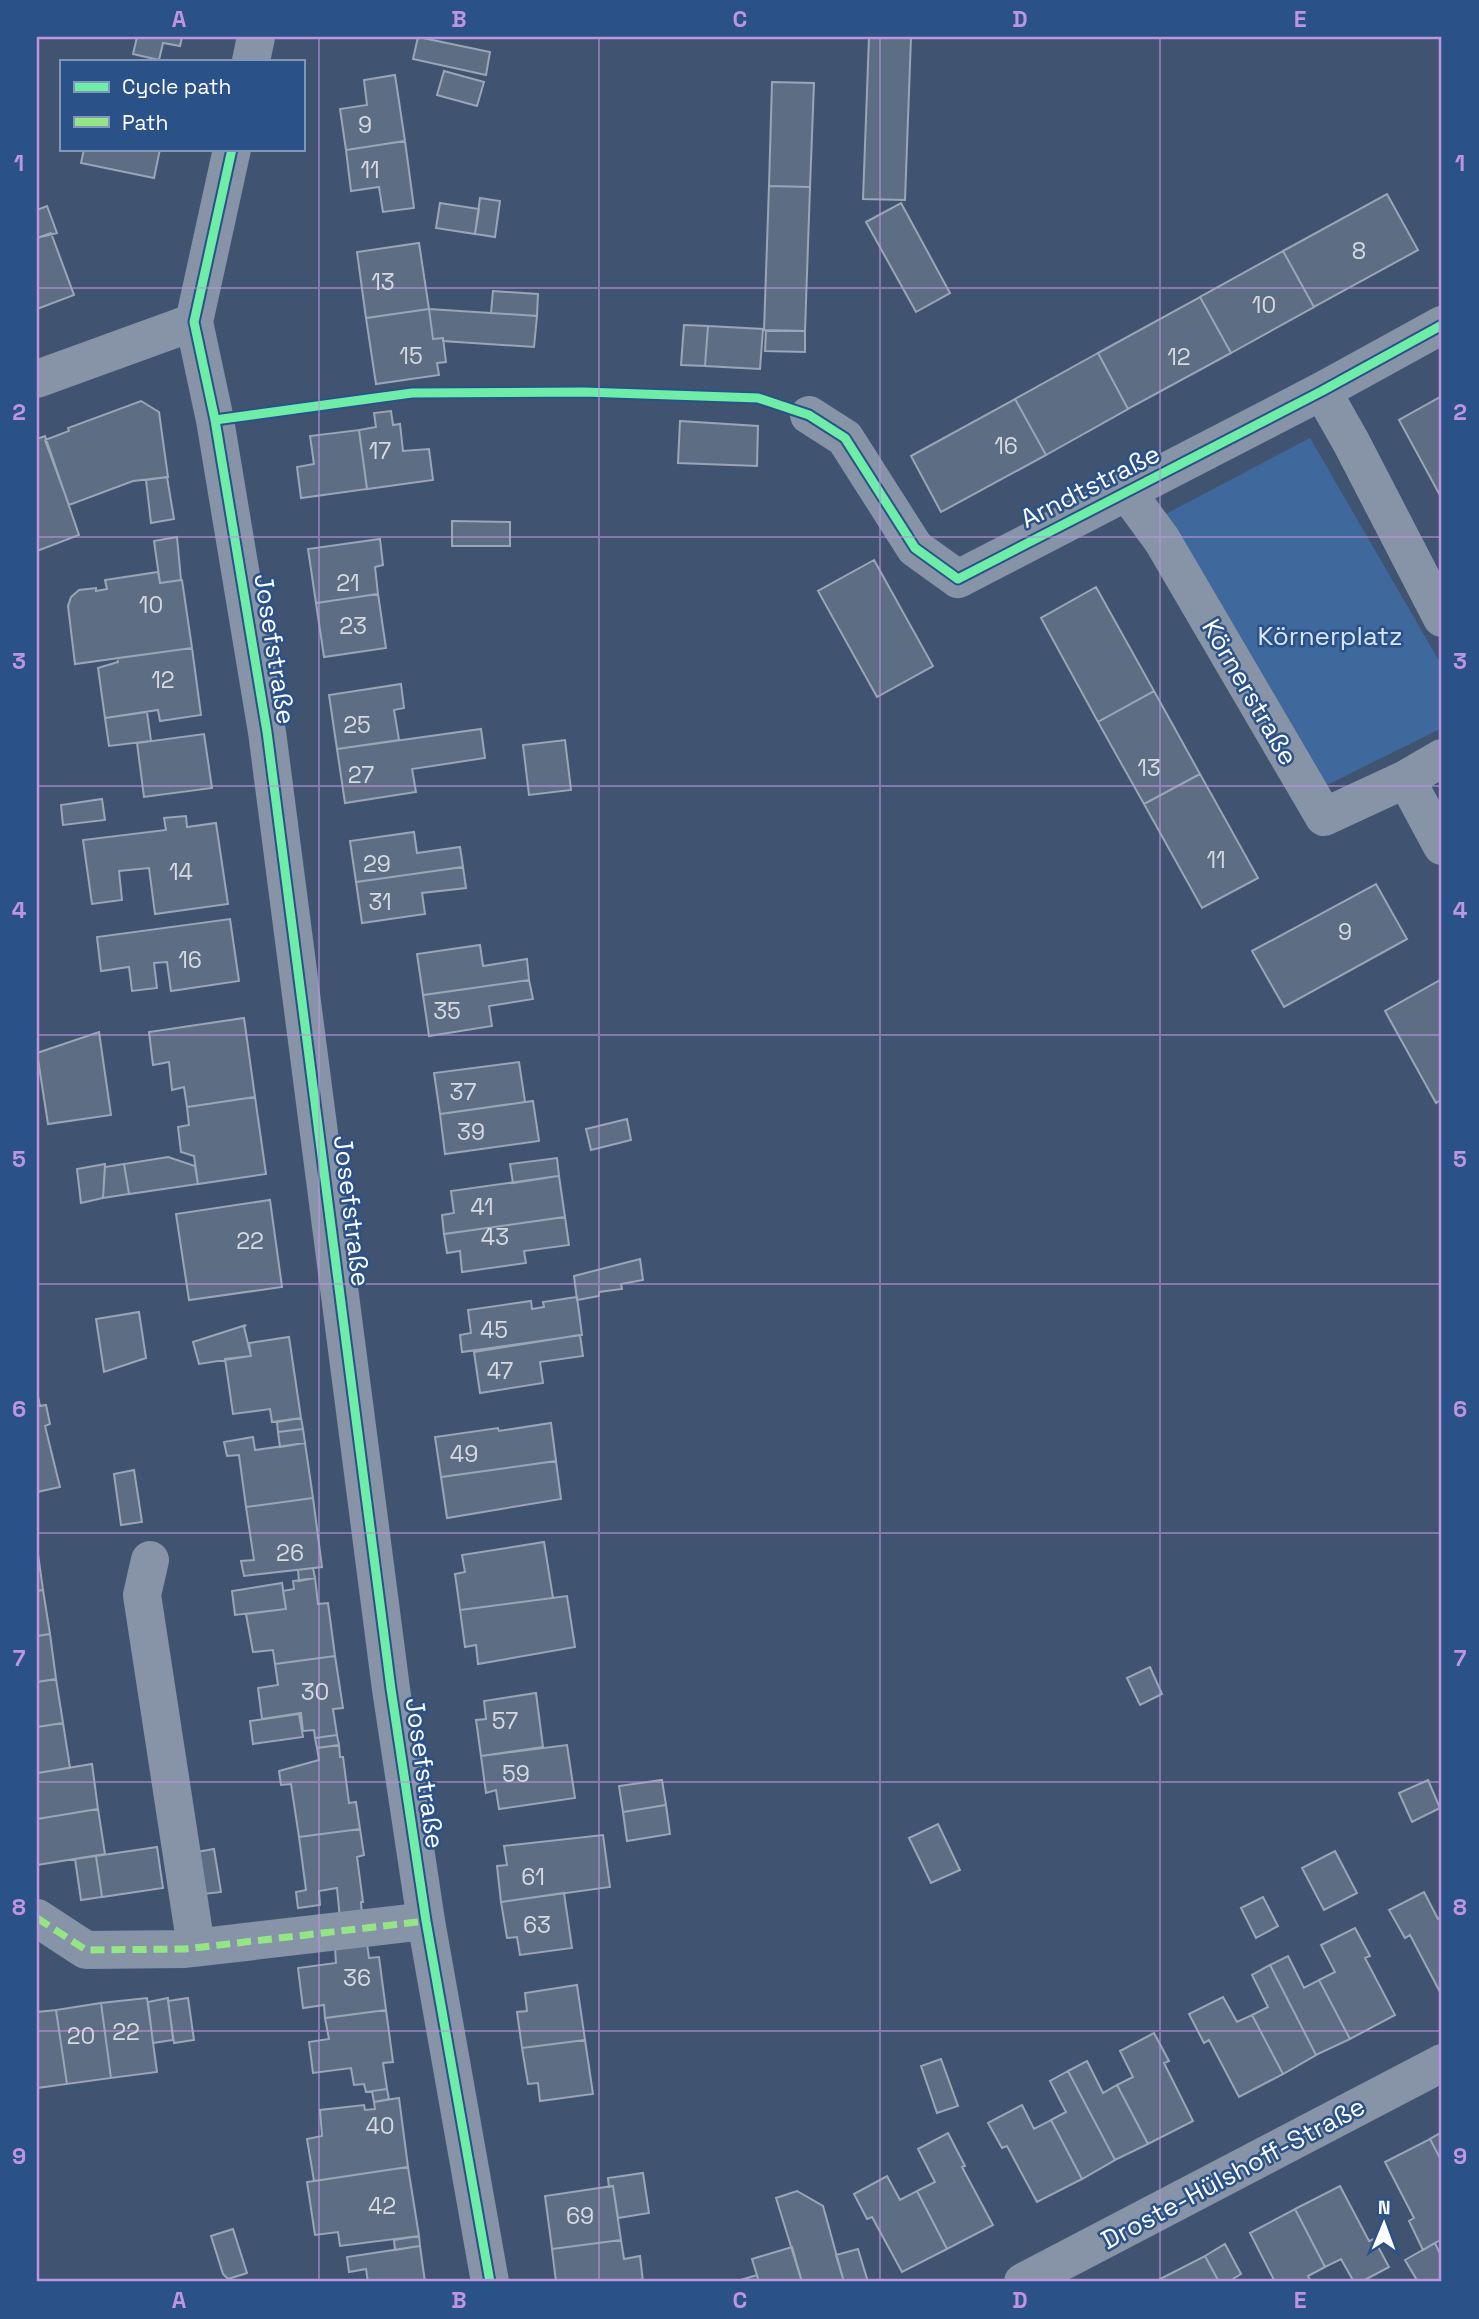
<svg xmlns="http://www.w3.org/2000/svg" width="1479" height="2319" font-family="'Space Grotesk',sans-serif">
<rect width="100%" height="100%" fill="#405472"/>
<path fill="#3f689d" d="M 1310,438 L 1442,666 L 1442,728 L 1323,787 L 1166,514 Z"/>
<path fill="#5d6d84" stroke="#9aa5b6" stroke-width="2" d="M 137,37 L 182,37 L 180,46 L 163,43 L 159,60 L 133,54 Z
M 418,37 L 490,52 L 486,75 L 413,59 Z
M 869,37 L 911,37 L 905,200 L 863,199 Z
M 444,71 L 484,82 L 477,106 L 437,95 Z
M 395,75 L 405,141 L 346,150 L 340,109 L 367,105 L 364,80 Z
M 772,82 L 814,83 L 810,187 L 769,186 Z
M 405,141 L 414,208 L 383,212 L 379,187 L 351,191 L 346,150 Z
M 84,149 L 160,149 L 154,178 L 81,163 Z
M 769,186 L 810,187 L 805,331 L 764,330 Z
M 1387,194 L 1418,250 L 1314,307 L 1283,251 Z
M 480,198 L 500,201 L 495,237 L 475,234 Z
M 440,203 L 479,209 L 475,234 L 436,228 Z
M 901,203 L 950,293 L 916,312 L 866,222 Z
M 47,206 L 57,233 L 37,238 L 37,210 Z
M 51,233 L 74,295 L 37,309 L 37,238 Z
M 419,243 L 429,309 L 366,318 L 357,252 Z
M 1283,251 L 1314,307 L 1231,353 L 1200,297 Z
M 493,291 L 538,294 L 537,316 L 491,313 Z
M 1200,297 L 1231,353 L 1128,409 L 1098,353 Z
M 429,309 L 433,339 L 443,338 L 446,362 L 437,363 L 439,375 L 376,384 L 366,318 Z
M 429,309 L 537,316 L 534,347 L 443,341 L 443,338 L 433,339 Z
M 684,325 L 708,326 L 705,366 L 681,365 Z
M 708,326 L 763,329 L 760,369 L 705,366 Z
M 766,331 L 805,331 L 805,352 L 765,351 Z
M 1098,353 L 1128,409 L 1046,455 L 1015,399 Z
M 1442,396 L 1442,499 L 1399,420 Z
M 1015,399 L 1046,455 L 941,512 L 911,456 Z
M 141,401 L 159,412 L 168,477 L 133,481 L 69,505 L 45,440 L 69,431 L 68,428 Z
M 391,411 L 393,425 L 400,424 L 403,451 L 429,449 L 433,480 L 367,489 L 359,430 L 376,427 L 374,413 Z
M 680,421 L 758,426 L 757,466 L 678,463 Z
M 359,430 L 367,489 L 301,498 L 297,467 L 314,464 L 310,436 Z
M 45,436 L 79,535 L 37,551 L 37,439 Z
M 167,477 L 174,519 L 151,523 L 146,480 Z
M 452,521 L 510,522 L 510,546 L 452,546 Z
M 177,537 L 181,580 L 160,583 L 154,541 Z
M 380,539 L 383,565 L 375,567 L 378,594 L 316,603 L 308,549 Z
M 874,560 L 933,666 L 877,697 L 818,591 Z
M 158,572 L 160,583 L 182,580 L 192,648 L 75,664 L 68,606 L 71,597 L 79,590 L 96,588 L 96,591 L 107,589 L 105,580 Z
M 1096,587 L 1154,691 L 1098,722 L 1041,618 Z
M 378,594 L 386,648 L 324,657 L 316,603 Z
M 192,648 L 201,715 L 160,721 L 158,710 L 105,718 L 98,668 L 118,662 L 117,658 Z
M 401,684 L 404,708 L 394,710 L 399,740 L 337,749 L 329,695 Z
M 1154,691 L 1200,774 L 1144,804 L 1098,722 Z
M 147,712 L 151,741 L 109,746 L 105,718 Z
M 481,729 L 485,758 L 412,769 L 416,792 L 345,803 L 337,749 Z
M 204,734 L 212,788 L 144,797 L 137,743 Z
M 565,740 L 571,790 L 529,795 L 523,745 Z
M 1200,774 L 1258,878 L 1202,908 L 1144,804 Z
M 102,799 L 105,820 L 63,825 L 61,805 Z
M 186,816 L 187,827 L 216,823 L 228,904 L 155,914 L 149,868 L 119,871 L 122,900 L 92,904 L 83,840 L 166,830 L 164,818 Z
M 414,832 L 417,853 L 460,847 L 463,867 L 356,882 L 350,841 Z
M 463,867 L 466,888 L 422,893 L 425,914 L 362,923 L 356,882 Z
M 1376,884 L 1407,939 L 1284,1007 L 1252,951 Z
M 230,919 L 239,981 L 171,991 L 167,962 L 154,963 L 157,988 L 132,991 L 129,967 L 101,971 L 97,937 Z
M 480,945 L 483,966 L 527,959 L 529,980 L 423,995 L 417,954 Z
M 1442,979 L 1442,1099 L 1436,1103 L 1385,1011 Z
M 529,980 L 533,999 L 489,1006 L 492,1026 L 429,1036 L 423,995 Z
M 244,1018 L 255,1097 L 187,1107 L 184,1087 L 172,1090 L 169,1062 L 153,1065 L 149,1032 Z
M 99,1032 L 111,1115 L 48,1124 L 37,1053 Z
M 519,1062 L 525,1102 L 440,1114 L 434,1073 Z
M 255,1097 L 266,1174 L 198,1184 L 194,1156 L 181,1152 L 178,1127 L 189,1125 L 187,1107 Z
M 533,1101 L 539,1141 L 445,1154 L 440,1114 Z
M 627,1119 L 631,1140 L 591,1150 L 586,1129 Z
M 168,1157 L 195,1166 L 198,1184 L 129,1194 L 124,1164 Z
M 557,1158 L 559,1176 L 513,1183 L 510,1164 Z
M 105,1164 L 103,1198 L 81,1203 L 77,1169 Z
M 124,1164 L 129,1194 L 103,1198 L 105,1167 Z
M 559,1176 L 565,1217 L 444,1234 L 442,1215 L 454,1213 L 451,1191 Z
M 270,1200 L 282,1287 L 189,1300 L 176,1214 Z
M 565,1217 L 569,1245 L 524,1251 L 526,1263 L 462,1272 L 460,1251 L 447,1253 L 444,1234 Z
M 640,1259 L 643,1280 L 621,1284 L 622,1289 L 599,1292 L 599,1296 L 577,1300 L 574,1276 Z
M 577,1297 L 582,1335 L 462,1352 L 460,1335 L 471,1333 L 468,1310 L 531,1301 L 532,1309 L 544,1307 L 543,1302 Z
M 139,1312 L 146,1358 L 104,1372 L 96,1319 Z
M 246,1325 L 244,1327 L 251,1356 L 199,1364 L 193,1342 Z
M 580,1335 L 583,1356 L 540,1362 L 543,1383 L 480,1393 L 474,1352 Z
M 289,1337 L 301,1418 L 272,1422 L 270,1409 L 233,1414 L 225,1359 L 251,1356 L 249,1343 Z
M 37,1392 L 40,1406 L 46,1405 L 50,1424 L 45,1426 L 60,1487 L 37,1492 Z
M 301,1418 L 303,1429 L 278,1432 L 277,1422 Z
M 551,1423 L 556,1461 L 441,1477 L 435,1437 L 498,1428 L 499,1431 Z
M 303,1429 L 305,1443 L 280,1447 L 278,1432 Z
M 253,1437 L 255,1450 L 305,1443 L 313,1498 L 246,1507 L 239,1455 L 227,1456 L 224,1442 Z
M 556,1461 L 561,1499 L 447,1518 L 441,1477 Z
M 134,1470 L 142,1522 L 121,1525 L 114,1474 Z
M 313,1498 L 322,1567 L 244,1576 L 241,1561 L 254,1560 L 246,1507 Z
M 544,1542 L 553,1598 L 460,1610 L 455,1574 L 465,1572 L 462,1555 Z
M 37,1547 L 43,1590 L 37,1591 Z
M 313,1568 L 315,1578 L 299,1581 L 298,1570 Z
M 315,1578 L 318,1604 L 328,1603 L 335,1656 L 275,1664 L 273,1650 L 253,1652 L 246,1614 L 286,1609 L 283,1591 L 294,1589 L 293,1581 Z
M 282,1583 L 286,1609 L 235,1615 L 232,1591 Z
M 43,1590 L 50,1634 L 37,1636 L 37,1591 Z
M 567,1596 L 575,1647 L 478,1664 L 476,1645 L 465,1647 L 460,1610 Z
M 50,1634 L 56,1679 L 37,1682 L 37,1636 Z
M 335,1656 L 343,1708 L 333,1709 L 337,1735 L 315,1738 L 314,1730 L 303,1731 L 301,1713 L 262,1719 L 258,1688 L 278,1685 L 275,1664 Z
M 1150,1667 L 1162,1694 L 1140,1705 L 1127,1678 Z
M 56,1679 L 63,1723 L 37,1727 L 37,1682 Z
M 536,1693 L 543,1747 L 481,1756 L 476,1720 L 486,1719 L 484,1701 Z
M 299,1714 L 303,1737 L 253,1744 L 250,1721 Z
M 63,1723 L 70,1768 L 37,1773 L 37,1727 Z
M 337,1735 L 339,1745 L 317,1748 L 315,1738 Z
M 339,1745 L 340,1757 L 343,1757 L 349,1803 L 356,1802 L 360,1829 L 299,1837 L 291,1784 L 281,1785 L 279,1771 L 319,1760 L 317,1748 Z
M 567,1745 L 575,1798 L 499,1809 L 496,1790 L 486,1793 L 481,1756 Z
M 92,1764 L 98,1809 L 37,1819 L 37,1773 Z
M 662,1780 L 666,1805 L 623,1812 L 619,1786 Z
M 1428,1780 L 1440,1808 L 1412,1822 L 1399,1793 Z
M 666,1805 L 670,1834 L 627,1841 L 623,1812 Z
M 98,1809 L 105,1854 L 37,1865 L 37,1819 Z
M 938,1824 L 960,1870 L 931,1883 L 909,1838 Z
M 360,1829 L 364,1855 L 357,1857 L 363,1902 L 361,1902 L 362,1915 L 340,1919 L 337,1888 L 319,1891 L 320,1905 L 298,1908 L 296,1892 L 306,1890 L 299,1837 Z
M 603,1835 L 610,1887 L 501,1902 L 497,1866 L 507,1865 L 504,1846 Z
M 157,1847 L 163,1888 L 102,1897 L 96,1856 Z
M 214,1849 L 221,1892 L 196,1895 L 190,1853 Z
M 1335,1851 L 1357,1893 L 1324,1910 L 1302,1868 Z
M 96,1856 L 102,1897 L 81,1900 L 75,1859 Z
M 1424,1892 L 1438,1919 L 1442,1916 L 1442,1990 L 1440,1992 L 1410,1935 L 1405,1938 L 1389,1910 Z
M 564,1893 L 572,1948 L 520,1955 L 517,1937 L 507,1938 L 501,1902 Z
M 1263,1897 L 1278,1926 L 1256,1938 L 1241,1908 Z
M 1355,1928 L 1370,1956 L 1365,1958 L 1395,2015 L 1350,2039 L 1319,1980 L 1335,1972 L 1321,1945 Z
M 367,1944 L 369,1958 L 379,1957 L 386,2010 L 325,2018 L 324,2005 L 303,2008 L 298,1968 L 336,1963 L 335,1948 Z
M 1288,1956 L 1304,1988 L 1319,1980 L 1350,2039 L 1316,2055 L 1270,1965 Z
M 1270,1965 L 1316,2055 L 1283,2074 L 1252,2015 L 1268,2007 L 1252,1975 Z
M 577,1985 L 585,2040 L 522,2048 L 517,2012 L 527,2011 L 525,1993 Z
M 1223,1997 L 1237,2022 L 1252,2015 L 1283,2074 L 1239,2097 L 1209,2040 L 1204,2043 L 1189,2014 Z
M 147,1998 L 157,2072 L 111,2078 L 101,2003 Z
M 168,1998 L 173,2040 L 153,2043 L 148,2002 Z
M 188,1998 L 194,2040 L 174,2043 L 168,2001 Z
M 101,2003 L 111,2078 L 67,2084 L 56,2010 Z
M 56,2010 L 67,2084 L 37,2088 L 37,2012 Z
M 386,2010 L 393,2062 L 383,2063 L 387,2089 L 366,2092 L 364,2084 L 354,2085 L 351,2068 L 313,2073 L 309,2042 L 329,2039 L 325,2018 Z
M 1154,2033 L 1169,2061 L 1164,2063 L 1193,2121 L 1148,2144 L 1117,2085 L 1133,2077 L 1120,2051 Z
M 585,2040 L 593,2094 L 540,2101 L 538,2083 L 528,2084 L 522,2048 Z
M 941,2059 L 958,2106 L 937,2113 L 921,2066 Z
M 1087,2061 L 1103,2093 L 1117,2085 L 1148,2144 L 1115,2160 L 1068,2071 Z
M 1068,2071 L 1115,2160 L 1082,2179 L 1051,2120 L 1066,2112 L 1050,2081 Z
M 387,2089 L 389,2099 L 374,2102 L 372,2091 Z
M 399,2098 L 408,2167 L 314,2181 L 307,2139 L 322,2136 L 320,2110 L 364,2105 L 365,2110 L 375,2109 L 374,2102 Z
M 1022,2105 L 1034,2129 L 1051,2120 L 1082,2179 L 1037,2202 L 1007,2146 L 1002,2148 L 988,2123 Z
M 1442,2132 L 1442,2162 L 1430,2139 Z
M 948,2133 L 965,2166 L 962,2167 L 993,2225 L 947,2249 L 917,2191 L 935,2182 L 918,2149 Z
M 1430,2139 L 1442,2162 L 1442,2239 L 1423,2250 L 1409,2221 L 1414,2218 L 1385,2162 Z
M 408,2167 L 419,2236 L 340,2246 L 338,2232 L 315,2235 L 307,2182 Z
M 643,2173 L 649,2213 L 618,2218 L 613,2186 L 609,2187 L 608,2178 Z
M 887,2176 L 900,2200 L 917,2191 L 947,2249 L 902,2272 L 872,2217 L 867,2219 L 854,2194 Z
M 613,2186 L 621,2240 L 552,2249 L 545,2196 Z
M 1340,2186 L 1369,2241 L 1374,2239 L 1389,2267 L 1361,2282 L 1354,2282 L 1341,2259 L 1325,2267 L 1295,2209 Z
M 797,2191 L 823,2206 L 844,2282 L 802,2282 L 776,2198 Z
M 1295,2209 L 1325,2267 L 1308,2276 L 1311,2282 L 1275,2282 L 1250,2233 Z
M 233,2229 L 247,2273 L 228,2279 L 223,2274 L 211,2236 Z
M 419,2236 L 420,2246 L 395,2250 L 394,2240 Z
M 621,2240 L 624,2259 L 640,2256 L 643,2282 L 556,2282 L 552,2249 Z
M 1435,2243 L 1442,2258 L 1442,2282 L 1418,2282 L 1405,2260 Z
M 1225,2244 L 1241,2274 L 1228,2282 L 1219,2282 L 1205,2256 Z
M 420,2246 L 425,2282 L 368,2282 L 366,2269 L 349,2272 L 347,2257 Z
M 792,2247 L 802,2282 L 759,2282 L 752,2259 Z
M 858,2249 L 868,2282 L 844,2282 L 836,2255 Z
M 1205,2256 L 1219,2282 L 1161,2282 L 1160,2279 Z
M 757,2275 L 759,2282 L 734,2282 Z"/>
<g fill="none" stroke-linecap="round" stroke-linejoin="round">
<path stroke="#8794a8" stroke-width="38" d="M 251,61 L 256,37
M 232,149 L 194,322 L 215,420 L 267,732 L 391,1689 L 426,1921 L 490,2282
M 37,379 L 194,322
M 1322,391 L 1351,442 L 1442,618
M 809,415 L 845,438 L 915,548 L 958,579 L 1322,391 L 1442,325
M 1126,491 L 1162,540 L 1324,817 L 1406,779
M 1442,758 L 1406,779 L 1442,846
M 150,1560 L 142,1595 L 196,1947
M 37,1918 L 86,1950 L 185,1949 L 426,1921
M 1023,2282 L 1442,2063"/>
<path stroke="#94e586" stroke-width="7" stroke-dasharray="14 7" stroke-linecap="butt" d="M 37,1918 L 86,1950 L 185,1949 L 426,1921"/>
<defs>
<path id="cycleway" d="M 232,149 L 194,322 L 215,420 L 267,732 L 391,1689 L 426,1921 L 490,2282
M 215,420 L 412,393 L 584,392 L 758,398 L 809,415 L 845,438 L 915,548 L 958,579 L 1322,391 L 1442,325"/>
</defs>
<use href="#cycleway" stroke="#2a5188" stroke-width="13"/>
<use href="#cycleway" stroke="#6deda7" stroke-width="9"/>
</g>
<path fill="none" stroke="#bd96df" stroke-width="2" stroke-opacity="0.55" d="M 319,37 L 319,2282M 599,37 L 599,2282M 880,37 L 880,2282M 1160,37 L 1160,2282M 37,288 L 1442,288M 37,537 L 1442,537M 37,786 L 1442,786M 37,1035 L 1442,1035M 37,1284 L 1442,1284M 37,1533 L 1442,1533M 37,1782 L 1442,1782M 37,2031 L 1442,2031"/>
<g text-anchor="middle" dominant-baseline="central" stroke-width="5" stroke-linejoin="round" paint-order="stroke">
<g font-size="23" fill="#d6dae0">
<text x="365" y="125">9</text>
<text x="370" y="170">11</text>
<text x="1359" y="251">8</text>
<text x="383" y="282">13</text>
<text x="1264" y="305">10</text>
<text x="411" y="356">15</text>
<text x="1179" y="357">12</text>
<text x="1006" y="446">16</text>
<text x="380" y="451">17</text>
<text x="348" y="583">21</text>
<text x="151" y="605">10</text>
<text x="353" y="626">23</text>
<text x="163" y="680">12</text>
<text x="357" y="725">25</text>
<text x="1149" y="768">13</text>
<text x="361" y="775">27</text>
<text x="1216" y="860">11</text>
<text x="377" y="864">29</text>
<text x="181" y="872">14</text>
<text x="380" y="902">31</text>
<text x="1345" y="932">9</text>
<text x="190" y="960">16</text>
<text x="447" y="1011">35</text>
<text x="463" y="1092">37</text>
<text x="471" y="1132">39</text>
<text x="482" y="1207">41</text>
<text x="495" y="1237">43</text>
<text x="250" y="1241">22</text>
<text x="494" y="1330">45</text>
<text x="500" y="1371">47</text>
<text x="464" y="1454">49</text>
<text x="290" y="1553">26</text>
<text x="315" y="1692">30</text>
<text x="505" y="1721">57</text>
<text x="516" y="1774">59</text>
<text x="533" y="1877">61</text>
<text x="537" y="1925">63</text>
<text x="357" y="1978">36</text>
<text x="126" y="2032">22</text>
<text x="81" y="2036">20</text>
<text x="380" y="2126">40</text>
<text x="382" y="2206">42</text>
<text x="580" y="2216">69</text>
</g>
<g font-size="26" fill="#fff" stroke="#2a5188">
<text transform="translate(1090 486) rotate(-27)">Arndtstraße</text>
<text transform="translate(275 649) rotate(81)">Josefstraße</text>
<text transform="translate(1250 692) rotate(60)">Körnerstraße</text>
<text transform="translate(352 1211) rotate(83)">Josefstraße</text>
<text transform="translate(425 1773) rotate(82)">Josefstraße</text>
<text transform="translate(1233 2173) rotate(-28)">Droste-Hülshoff-Straße</text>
</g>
<g font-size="26" fill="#dae7f7" stroke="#2a5188">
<text x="1330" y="636">Körnerplatz</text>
</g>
</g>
<rect width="1479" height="2319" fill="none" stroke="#2a5188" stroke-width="77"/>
<rect x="60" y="60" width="245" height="91" fill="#2a5188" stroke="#7f97b8" stroke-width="2"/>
<rect x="74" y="82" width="35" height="10" fill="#6deda7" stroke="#7f97b8" stroke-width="2"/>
<text x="122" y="94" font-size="21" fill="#ffffff">Cycle path</text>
<rect x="74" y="117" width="35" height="10" fill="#94e586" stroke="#7f97b8" stroke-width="2"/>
<text x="122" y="130" font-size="21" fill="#ffffff">Path</text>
<g transform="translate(1384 2224) rotate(1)" stroke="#2a5188" stroke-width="5" paint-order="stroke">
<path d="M0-5L12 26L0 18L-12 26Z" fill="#ffffff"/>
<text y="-10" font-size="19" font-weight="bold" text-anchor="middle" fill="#ffffff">N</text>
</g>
<rect x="38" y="38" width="1402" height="2242" fill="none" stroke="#bd96df" stroke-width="2.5"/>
<g font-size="23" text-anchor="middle" font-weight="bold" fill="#bd96df">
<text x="179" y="27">A</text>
<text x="459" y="27">B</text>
<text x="740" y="27">C</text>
<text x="1020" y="27">D</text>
<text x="1300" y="27">E</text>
<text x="19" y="171">1</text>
<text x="1460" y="171">1</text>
<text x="19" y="420">2</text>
<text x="1460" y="420">2</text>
<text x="19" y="669">3</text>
<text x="1460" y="669">3</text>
<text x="19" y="918">4</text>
<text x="1460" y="918">4</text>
<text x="19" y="1167">5</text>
<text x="1460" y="1167">5</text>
<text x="19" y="1417">6</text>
<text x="1460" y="1417">6</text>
<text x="19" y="1666">7</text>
<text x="1460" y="1666">7</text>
<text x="19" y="1915">8</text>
<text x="1460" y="1915">8</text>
<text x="19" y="2164">9</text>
<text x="1460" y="2164">9</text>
<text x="179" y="2308">A</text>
<text x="459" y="2308">B</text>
<text x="740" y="2308">C</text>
<text x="1020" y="2308">D</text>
<text x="1300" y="2308">E</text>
</g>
</svg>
